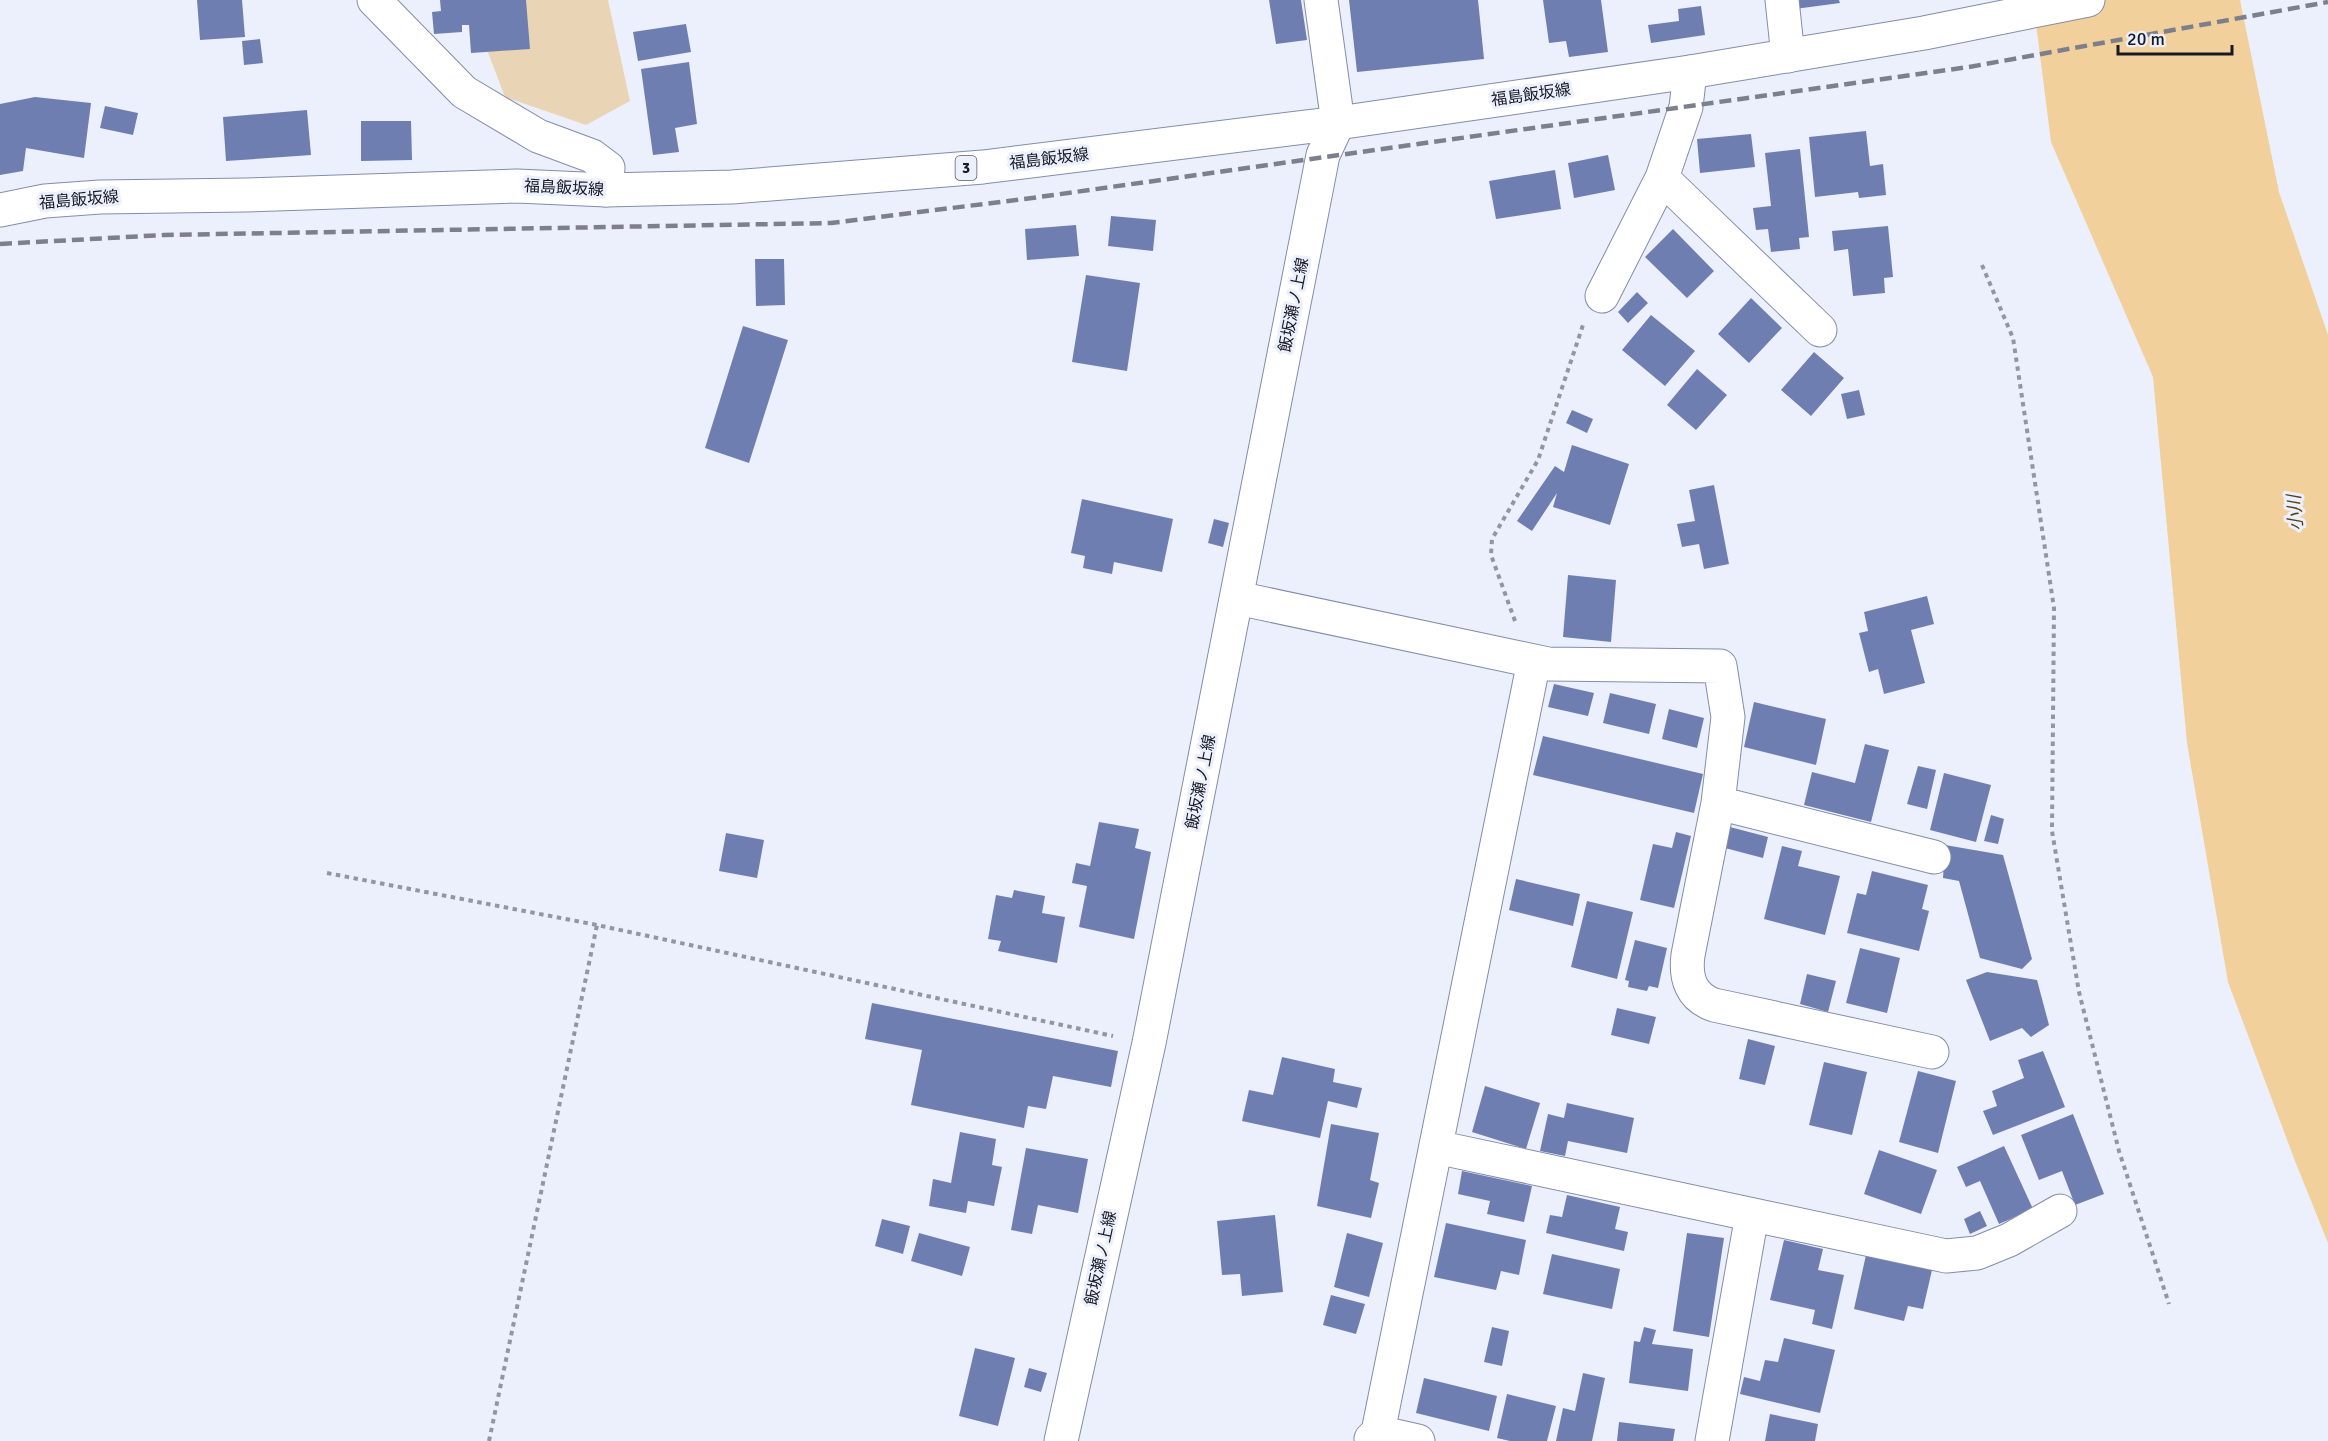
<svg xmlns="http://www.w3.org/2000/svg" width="2328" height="1441" font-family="Signika,'Noto Sans JP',sans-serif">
<rect width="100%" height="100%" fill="#ecf0fd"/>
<path fill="#e9d5b5" d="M 468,0 L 608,0 L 630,101 L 586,125 L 505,97 Z"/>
<path fill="#f1d09b" d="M 2033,0 L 2240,0 L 2279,192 L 2328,335 L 2328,1243 L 2295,1161 L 2228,982 L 2187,743 L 2153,377 L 2051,142 Z"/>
<path fill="#6f7eb0" d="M 197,0 L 242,0 L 245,37 L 200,40 Z
M 440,0 L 526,0 L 530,49 L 471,53 L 469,25 L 462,25 L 462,32 L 434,34 L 432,12 L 441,11 Z
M 1269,0 L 1301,0 L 1307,40 L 1276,44 Z
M 1349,0 L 1478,0 L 1484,59 L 1357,72 Z
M 1543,0 L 1601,0 L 1608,52 L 1569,57 L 1566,41 L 1549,43 Z
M 1794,0 L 1839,0 L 1840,3 L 1795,9 Z
M 1701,6 L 1705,35 L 1651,43 L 1648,25 L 1679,21 L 1678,9 Z
M 686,24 L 691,52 L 638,61 L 633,32 Z
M 260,39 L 263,63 L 244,65 L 242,41 Z
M 689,62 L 697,124 L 675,128 L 679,152 L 653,155 L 641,69 Z
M 35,97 L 91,103 L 84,158 L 26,148 L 23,171 L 0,175 L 0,104 Z
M 105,106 L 138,113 L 133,135 L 100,128 Z
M 307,110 L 311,155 L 226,161 L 223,117 Z
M 361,121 L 411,121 L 412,160 L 361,161 Z
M 1866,131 L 1870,166 L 1883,164 L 1886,195 L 1859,198 L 1858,192 L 1815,197 L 1809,137 Z
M 1751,134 L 1755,167 L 1700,173 L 1697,139 Z
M 1800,149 L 1809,237 L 1799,238 L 1800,249 L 1771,252 L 1768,229 L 1756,230 L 1753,208 L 1771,206 L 1765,153 Z
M 1608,155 L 1615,190 L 1574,198 L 1568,163 Z
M 1555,170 L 1561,209 L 1496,219 L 1489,181 Z
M 1111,216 L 1156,220 L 1153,251 L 1108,246 Z
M 1076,225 L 1079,256 L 1027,260 L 1025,229 Z
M 1888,226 L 1893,277 L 1884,278 L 1885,293 L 1853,296 L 1848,249 L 1834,251 L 1832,231 Z
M 1673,229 L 1714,271 L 1687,298 L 1645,257 Z
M 755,259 L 784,259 L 785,305 L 756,306 Z
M 1086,275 L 1140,283 L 1127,371 L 1072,362 Z
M 1637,292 L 1648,303 L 1628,323 L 1618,312 Z
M 1751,298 L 1782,328 L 1749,363 L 1718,334 Z
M 1651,315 L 1695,351 L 1665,386 L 1622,350 Z
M 743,326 L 788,340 L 749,463 L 705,448 Z
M 1814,352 L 1844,378 L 1811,416 L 1781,390 Z
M 1697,369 L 1727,395 L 1696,430 L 1667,405 Z
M 1859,390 L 1865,415 L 1847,419 L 1841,394 Z
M 1572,410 L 1593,419 L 1587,433 L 1566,423 Z
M 1572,445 L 1629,464 L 1610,525 L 1553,507 L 1557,493 L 1532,531 L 1517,521 L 1555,466 L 1564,472 Z
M 1714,485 L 1729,564 L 1704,569 L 1699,544 L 1682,547 L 1677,524 L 1695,521 L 1689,490 Z
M 1082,499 L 1173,519 L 1162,572 L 1114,562 L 1112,574 L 1083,568 L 1085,556 L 1071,553 Z
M 1214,519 L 1229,523 L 1223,547 L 1208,543 Z
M 1568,575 L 1616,580 L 1611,642 L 1563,637 Z
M 1927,596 L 1934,624 L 1911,630 L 1925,683 L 1884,694 L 1878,669 L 1869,672 L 1859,633 L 1868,631 L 1864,612 Z
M 1554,684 L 1594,693 L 1588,716 L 1548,707 Z
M 1610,693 L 1656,704 L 1649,734 L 1603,723 Z
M 1754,702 L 1826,719 L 1816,765 L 1744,747 Z
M 1669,709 L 1704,718 L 1697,748 L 1662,739 Z
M 1543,736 L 1703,774 L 1694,813 L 1533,775 Z
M 1865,744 L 1889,750 L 1871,822 L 1804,805 L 1812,772 L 1855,783 Z
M 1918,766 L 1936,770 L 1927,809 L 1907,804 Z
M 1944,773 L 1991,785 L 1976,842 L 1930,830 Z
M 1991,815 L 2004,819 L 1998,844 L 1984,841 Z
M 1099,822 L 1139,829 L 1135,848 L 1151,852 L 1134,939 L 1079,927 L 1087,886 L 1072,883 L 1076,863 L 1090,866 Z
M 1730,827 L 1768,837 L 1763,858 L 1725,848 Z
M 1676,832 L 1691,836 L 1674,908 L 1640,900 L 1653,844 L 1672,848 Z
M 726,833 L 764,840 L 757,878 L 719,871 Z
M 1945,845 L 2003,855 L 2032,959 L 2022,969 L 1980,958 L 1959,881 L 1943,878 Z
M 1782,846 L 1802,851 L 1798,866 L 1840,876 L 1825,935 L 1764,919 Z
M 1872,871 L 1928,885 L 1922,909 L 1929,911 L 1919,951 L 1847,933 L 1857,893 L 1866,895 Z
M 1516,879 L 1580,894 L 1573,926 L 1509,910 Z
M 1014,890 L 1045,896 L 1042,913 L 1065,917 L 1057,963 L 998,951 L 1001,941 L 988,939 L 996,895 L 1012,898 Z
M 1587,901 L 1633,912 L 1617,979 L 1571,967 Z
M 1635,940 L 1667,948 L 1658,988 L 1649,986 L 1647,991 L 1628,987 L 1629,981 L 1625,980 Z
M 1860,948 L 1900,958 L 1887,1013 L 1846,1003 Z
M 1987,972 L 2037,980 L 2049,1025 L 2031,1037 L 2022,1028 L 1990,1041 L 1966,980 Z
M 1807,974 L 1836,981 L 1828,1012 L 1800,1004 Z
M 872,1003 L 1118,1051 L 1111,1087 L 1053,1076 L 1046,1109 L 1028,1106 L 1024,1128 L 911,1105 L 922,1050 L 865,1039 Z
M 1617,1008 L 1656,1017 L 1649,1044 L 1611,1035 Z
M 1748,1039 L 1775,1046 L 1765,1085 L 1739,1079 Z
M 2043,1051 L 2065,1107 L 1993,1135 L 1983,1111 L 1997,1106 L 1992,1091 L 2024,1078 L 2018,1060 Z
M 1282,1057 L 1335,1069 L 1333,1082 L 1362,1088 L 1357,1108 L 1328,1101 L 1320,1138 L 1242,1121 L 1249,1090 L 1273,1095 Z
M 1824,1062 L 1867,1072 L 1852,1135 L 1809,1125 Z
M 1918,1071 L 1956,1081 L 1938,1153 L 1899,1142 Z
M 1485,1086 L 1540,1103 L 1526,1149 L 1472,1132 Z
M 1567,1103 L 1634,1118 L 1627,1153 L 1568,1141 L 1565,1156 L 1540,1151 L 1548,1114 L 1564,1118 Z
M 2073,1114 L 2104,1194 L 2075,1205 L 2062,1171 L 2039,1180 L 2021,1135 Z
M 1331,1124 L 1379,1133 L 1370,1180 L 1379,1183 L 1371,1218 L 1317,1206 Z
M 960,1132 L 996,1139 L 992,1165 L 1002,1167 L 994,1206 L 968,1201 L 966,1213 L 929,1206 L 933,1179 L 951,1183 Z
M 2004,1146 L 2033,1209 L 1999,1224 L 1980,1181 L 1966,1187 L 1957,1167 Z
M 1026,1148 L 1088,1159 L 1078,1213 L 1038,1205 L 1032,1234 L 1011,1230 Z
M 1879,1150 L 1937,1170 L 1921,1214 L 1864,1194 Z
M 1462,1171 L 1532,1186 L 1524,1222 L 1487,1214 L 1490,1201 L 1458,1194 Z
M 1567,1195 L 1620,1207 L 1615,1229 L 1628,1232 L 1624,1251 L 1546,1233 L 1550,1215 L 1562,1217 Z
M 1980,1211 L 1987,1226 L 1970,1234 L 1964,1219 Z
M 1275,1215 L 1283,1292 L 1242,1296 L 1240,1274 L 1222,1275 L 1217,1221 Z
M 882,1219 L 910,1226 L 903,1254 L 875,1246 Z
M 1446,1223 L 1526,1240 L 1519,1275 L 1501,1271 L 1496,1290 L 1434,1277 Z
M 919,1233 L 970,1247 L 962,1276 L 911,1261 Z
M 1347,1233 L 1383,1243 L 1369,1297 L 1334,1287 Z
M 1687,1233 L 1724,1238 L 1709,1337 L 1673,1331 Z
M 1784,1240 L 1823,1249 L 1818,1270 L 1844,1275 L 1832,1329 L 1812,1324 L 1815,1310 L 1770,1300 Z
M 1552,1254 L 1620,1269 L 1612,1309 L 1543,1294 Z
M 1866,1255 L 1932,1270 L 1923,1309 L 1908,1306 L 1904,1321 L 1854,1309 Z
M 1331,1295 L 1365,1304 L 1356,1334 L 1323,1325 Z
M 1492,1327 L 1509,1331 L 1502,1366 L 1484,1362 Z
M 1644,1327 L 1656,1330 L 1652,1344 L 1693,1349 L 1688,1391 L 1629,1383 L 1634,1341 L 1640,1342 Z
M 1784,1338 L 1835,1350 L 1820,1413 L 1740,1394 L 1744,1377 L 1760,1381 L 1765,1360 L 1778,1362 Z
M 975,1348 L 1015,1358 L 998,1426 L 959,1416 Z
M 1029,1368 L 1047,1373 L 1041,1392 L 1024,1387 Z
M 1583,1373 L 1605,1378 L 1592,1441 L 1556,1441 L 1563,1408 L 1575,1411 Z
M 1424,1378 L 1497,1396 L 1489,1431 L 1416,1413 Z
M 1507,1394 L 1556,1406 L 1547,1441 L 1510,1441 L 1497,1438 Z
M 1770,1414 L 1818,1424 L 1815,1441 L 1765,1441 Z
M 1619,1422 L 1675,1429 L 1673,1441 L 1617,1441 Z"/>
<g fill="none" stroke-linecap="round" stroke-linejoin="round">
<defs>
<path id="minor" d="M 374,0 L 464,92 L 538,136 L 592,156 L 608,168 L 606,190
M 1321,0 L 1338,123
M 1782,0 L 1788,56
M 1662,178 L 1820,330
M 1602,296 L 1662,178 L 1686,107 L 1690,72
M 1237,598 L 1548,664 L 1720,666 L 1728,717 L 1718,803 L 1688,955 C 1685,978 1691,997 1714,1005 L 1932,1052
M 1718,803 L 1934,857
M 1436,1147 L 1946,1256 L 1977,1253 L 2009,1240 L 2060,1211
M 1378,1432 L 1418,1441
M 1371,1439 L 1378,1432 L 1534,661
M 1712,1441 L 1752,1215"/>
<path id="secondary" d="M 1061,1441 L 1149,1043 L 1323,155 L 1338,123"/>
<path id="primary" d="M 0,210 L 45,201 L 100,197 L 246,195 L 517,186 L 606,190 L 732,187 L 983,167 L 1338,123 L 1690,72 L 1924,33 L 2088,0"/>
</defs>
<use href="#minor" stroke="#838da9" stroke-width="35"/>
<use href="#secondary" stroke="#838da9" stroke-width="35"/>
<use href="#primary" stroke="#838da9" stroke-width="35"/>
<path stroke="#9295a2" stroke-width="4" stroke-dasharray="4.5 4.5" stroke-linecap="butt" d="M 1982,265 L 2013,338 L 2054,608 L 2052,831 L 2079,992 L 2119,1151 L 2169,1304
M 1515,621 L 1491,555 L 1492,539 L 1538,460 L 1583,325
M 327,873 L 597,925 L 1113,1036
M 489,1441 L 597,925"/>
<use href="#minor" stroke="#fff" stroke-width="33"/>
<use href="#secondary" stroke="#fff" stroke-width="33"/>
<use href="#primary" stroke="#fff" stroke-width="33"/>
<path stroke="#7d808c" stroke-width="4.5" stroke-dasharray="12 6" stroke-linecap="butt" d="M 0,244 L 164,235 L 831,223 L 1032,198 L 1969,67 L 2328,2"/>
</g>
<g text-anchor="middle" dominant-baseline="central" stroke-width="6" stroke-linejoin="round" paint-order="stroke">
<rect fill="#ecf0fd" stroke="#575a66" stroke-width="1.5" x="955.5" y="156" width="21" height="24" rx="4.5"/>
<g font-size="15" font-weight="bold" fill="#171a25">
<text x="966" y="168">3</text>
</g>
<g font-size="16" fill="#171a25" stroke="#ecf0fd">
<text transform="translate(1531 95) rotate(-8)">福島飯坂線</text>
<text transform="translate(1049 159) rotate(-7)">福島飯坂線</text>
<text transform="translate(564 188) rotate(3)">福島飯坂線</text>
<text transform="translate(79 200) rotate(-5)">福島飯坂線</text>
<text transform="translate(1294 305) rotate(-79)">飯坂瀬ノ上線</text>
<text transform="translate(1201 782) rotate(-79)">飯坂瀬ノ上線</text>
<text transform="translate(1101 1258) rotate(-78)">飯坂瀬ノ上線</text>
</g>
<g font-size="18" font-style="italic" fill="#543e15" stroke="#ecf0fd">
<text transform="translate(2295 513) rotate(-94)">小川</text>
</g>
</g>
<path d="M2118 45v9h114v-9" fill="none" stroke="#171a25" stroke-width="3"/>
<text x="2127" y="45" font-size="18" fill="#171a25" stroke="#ecf0fd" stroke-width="4.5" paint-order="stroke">20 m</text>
</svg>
